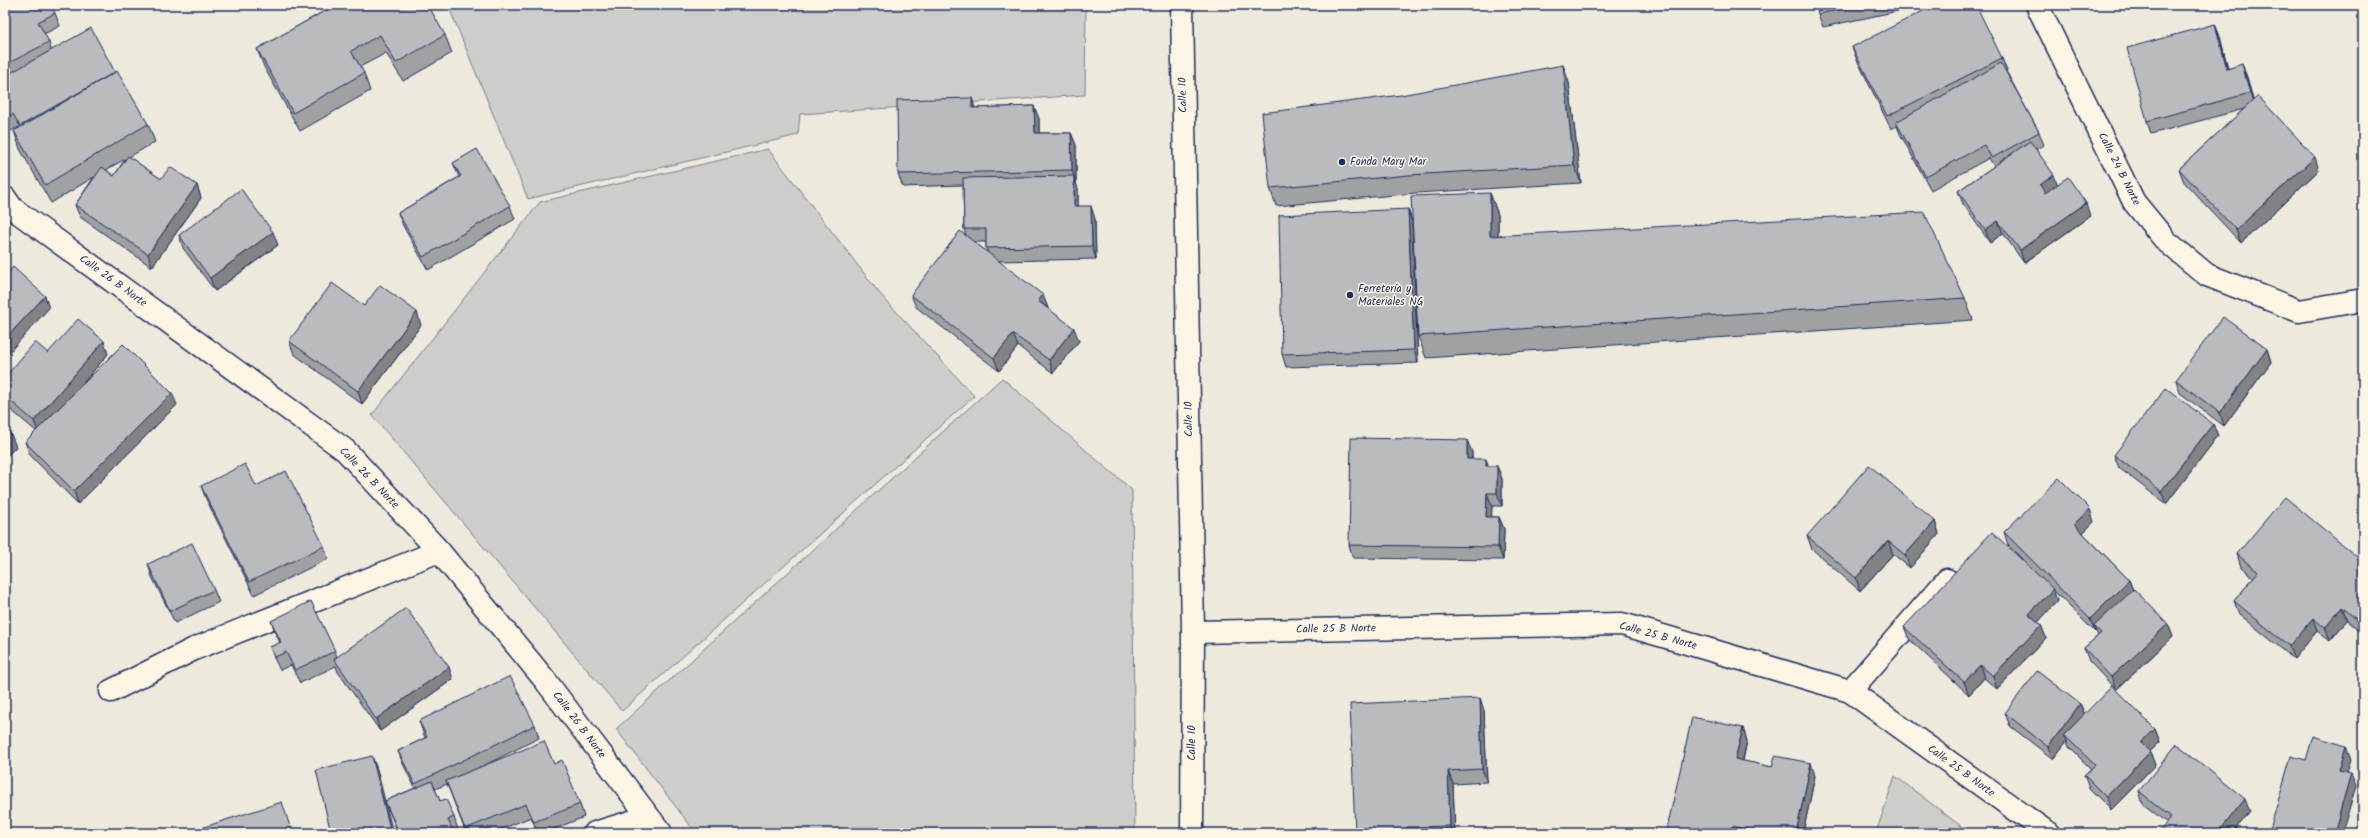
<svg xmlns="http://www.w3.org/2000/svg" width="2368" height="838" font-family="Kalam,sans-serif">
<rect width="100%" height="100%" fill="#eee9dd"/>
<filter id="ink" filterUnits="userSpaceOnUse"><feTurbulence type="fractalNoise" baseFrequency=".025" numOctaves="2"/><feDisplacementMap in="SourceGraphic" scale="8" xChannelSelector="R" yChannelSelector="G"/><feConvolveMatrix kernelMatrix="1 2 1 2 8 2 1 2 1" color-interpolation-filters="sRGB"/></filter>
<g filter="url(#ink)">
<path fill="#cfcdca" stroke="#757e94" d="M 448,5 L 1086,5 L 1085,95 L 800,114 L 798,135 L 528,199 Z
M 768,149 L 880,294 L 974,396 L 622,711 L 372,415 L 540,202 Z
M 1002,378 L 1132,490 L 1135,833 L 696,833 L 616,729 Z
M 1895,776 L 1970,833 L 1876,833 Z"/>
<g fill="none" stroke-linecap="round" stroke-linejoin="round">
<defs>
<path id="minor" d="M 2037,5 L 2134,202 L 2166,241 L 2207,275 L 2299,311 L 2363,300
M 5,198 L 12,208 L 345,450 L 439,551 L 545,680 L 661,833
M 1193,632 L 1622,624 L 1850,691 L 2048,833
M 111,691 L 194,649 L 439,551
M 1850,691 L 1947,580
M 595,833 L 647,817"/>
<path id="major" d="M 1182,5 L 1193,632 L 1192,833"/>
</defs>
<use href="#minor" stroke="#1b2f5e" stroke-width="25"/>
<use href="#major" stroke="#1b2f5e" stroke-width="25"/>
<use href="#minor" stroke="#fcf5e5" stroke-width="22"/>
<use href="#major" stroke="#fcf5e5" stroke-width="22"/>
</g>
<path fill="#a0a1a3" stroke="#1b2f5e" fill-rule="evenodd" d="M 5,5 L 55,13 L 60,26 L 44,34 L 49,42 L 51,50 L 115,72 L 148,124 L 155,142 L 129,157 L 161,179 L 197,185 L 201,198 L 152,267 L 80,217 L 75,205 L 94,177 L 51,203 L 20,149 L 14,131 L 19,128 L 18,127 L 5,134 ZM 125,159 L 114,176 L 106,170 Z
M 335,5 L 445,35 L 452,53 L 403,81 L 386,53 L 360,67 L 364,73 L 370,91 L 300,131 L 264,67 L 257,49 Z
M 1817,5 L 1896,5 L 1898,11 L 1823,27 L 1818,14 Z
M 2215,24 L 2220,37 L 2228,68 L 2247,77 L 2253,100 L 2319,170 L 2241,243 L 2184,182 L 2179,169 L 2244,109 L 2151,134 L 2147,121 Z
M 1852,47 L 2002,58 L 2007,71 L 2006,71 L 2039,132 L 2044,145 L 2036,149 L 2057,185 L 2090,216 L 2024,263 L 2003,233 L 1990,243 L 1963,204 L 1958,191 L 1994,166 L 1989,158 L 1931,190 L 1900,134 L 1897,126 L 1891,129 L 1857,60 Z
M 1563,65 L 1569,83 L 1581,183 L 1416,193 L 1276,206 L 1270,188 Z
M 1034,106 L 1039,119 L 1039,133 L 1071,133 L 1076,145 L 1076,183 L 1078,189 L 1078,206 L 1095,219 L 1096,259 L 998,261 L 1048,308 L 1079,341 L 1053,373 L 1018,346 L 999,371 L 916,307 L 911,295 L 966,236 L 964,229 L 963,185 L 903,187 L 898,174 L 975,108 ZM 974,242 L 986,242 L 986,248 L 988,253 Z
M 453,163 L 510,206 L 515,219 L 428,270 L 403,226 L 398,213 L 459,177 Z
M 1490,193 L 1498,215 L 1498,236 L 1965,298 L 1973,320 L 1426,358 L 1418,336 L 1413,246 L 1418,363 L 1286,367 L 1282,354 L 1408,209 L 1412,221 Z
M 179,235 L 278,245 L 215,291 L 183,248 Z
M 364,306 L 421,325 L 362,404 L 294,354 L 289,341 Z
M 2267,349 L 2271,362 L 2224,426 L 2180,393 L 2176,380 Z
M 48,353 L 108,354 L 77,390 L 177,405 L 78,504 L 30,455 L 25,442 L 36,431 L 5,405 L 5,377 Z
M 2213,424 L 2218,436 L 2166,504 L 2119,468 L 2114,455 Z
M 1472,452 L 1472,459 L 1488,466 L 1497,466 L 1502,479 L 1502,506 L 1492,506 L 1491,517 L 1499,517 L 1504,529 L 1503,560 L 1353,558 L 1349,545 Z
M 201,486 L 256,486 L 324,546 L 328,559 L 254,595 L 206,499 Z
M 1935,521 L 1939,534 L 1910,568 L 1893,554 L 1860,591 L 1812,549 L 1807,536 Z
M 2094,522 L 2083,533 L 2129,580 L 2133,590 L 2168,624 L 2173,637 L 2116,690 L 2089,661 L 2084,648 L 2098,636 L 2096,631 L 2095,632 L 2053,590 L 2057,601 L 2038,622 L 2041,625 L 2046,638 L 1997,689 L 1984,678 L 1969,695 L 1909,639 L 1904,627 L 2037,574 L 2008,545 L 2004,532 Z
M 2237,554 L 2363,562 L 2363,634 L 2347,620 L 2330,641 L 2317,631 L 2294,659 L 2239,614 L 2234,601 L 2254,578 L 2241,567 Z
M 148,564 L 214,590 L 219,602 L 175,623 L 152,577 Z
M 271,621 L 335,651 L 337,657 L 453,679 L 380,731 L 338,672 L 336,666 L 300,683 L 291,665 L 280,670 L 275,660 L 270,647 L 280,643 L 276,634 Z
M 1480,698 L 1484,711 L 1487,782 L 1453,784 L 1455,833 L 1355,833 Z
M 2080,704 L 2084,714 L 2155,729 L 2160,742 L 2150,752 L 2155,765 L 2111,810 L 2089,788 L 2084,775 L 2091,769 L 2069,747 L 2067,741 L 2053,759 L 2010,726 L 2005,713 Z
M 419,721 L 535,725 L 539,738 L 479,768 L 554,764 L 580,804 L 584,817 L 544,833 L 538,833 L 531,817 L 492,833 L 466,833 L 447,784 L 435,789 L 440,801 L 454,817 L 458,830 L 453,832 L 453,833 L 398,833 L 385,801 L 415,788 L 403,764 L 398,751 L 425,738 Z
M 1743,728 L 1747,741 L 1743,761 L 1815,776 L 1803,833 L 1666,833 Z
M 2139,791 L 2250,812 L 2232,833 L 2161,833 L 2160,831 L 2167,823 L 2143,804 Z"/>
<path fill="#828385" stroke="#1b2f5e" d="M 2215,24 L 2220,37 L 2231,82 L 2227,69 Z
M 2242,64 L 2247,77 L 2254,106 L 2250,93 Z
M 1563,65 L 1569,83 L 1581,183 L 1574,165 Z
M 972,98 L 976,111 L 972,108 Z
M 1034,106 L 1039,119 L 1039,146 L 1035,133 Z
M 1071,133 L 1076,145 L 1076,183 L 1072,170 Z
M 2315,157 L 2319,170 L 2241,243 L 2236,230 Z
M 2054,175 L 2059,188 L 2044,198 L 2040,185 Z
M 1074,176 L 1078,189 L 1078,219 L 1074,206 Z
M 197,185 L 201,198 L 152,267 L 148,254 Z
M 1490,193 L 1498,215 L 1498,258 L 1490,236 Z
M 2086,203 L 2090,216 L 2024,263 L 2020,250 Z
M 1091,206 L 1095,219 L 1096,259 L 1092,246 Z
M 1408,209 L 1412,222 L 1418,363 L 1414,350 Z
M 1998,221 L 2003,233 L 1990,243 L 1985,230 Z
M 273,232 L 278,245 L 215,291 L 210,278 Z
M 1043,295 L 1048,308 L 1038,301 Z
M 45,296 L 49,308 L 5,357 L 5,339 Z
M 417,312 L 421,325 L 362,404 L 358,391 Z
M 1074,328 L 1079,341 L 1053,373 L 1049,360 Z
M 1013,334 L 1018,346 L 999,371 L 994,358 Z
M 104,341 L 108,354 L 39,434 L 34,421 Z
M 2267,349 L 2271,362 L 2224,426 L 2220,413 Z
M 172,393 L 177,405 L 78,504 L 74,491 Z
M 2213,424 L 2218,436 L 2166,504 L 2161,491 Z
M 11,434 L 16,447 L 5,458 L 5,440 Z
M 1467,440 L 1472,452 L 1471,472 L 1467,459 Z
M 1486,459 L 1491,472 L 1486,466 Z
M 1497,466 L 1502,479 L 1502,506 L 1497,493 Z
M 1487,493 L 1492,506 L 1491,530 L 1486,517 Z
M 2090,509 L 2094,522 L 2079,537 L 2074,524 Z
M 1499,517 L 1504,529 L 1503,560 L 1498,547 Z
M 1935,521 L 1939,534 L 1910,568 L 1905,555 Z
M 1888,541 L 1893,554 L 1860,591 L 1856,578 Z
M 2129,580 L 2134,593 L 2094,626 L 2096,631 L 2095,632 L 2090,619 Z
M 2053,589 L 2057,601 L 2034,627 L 2029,614 Z
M 2342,607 L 2347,620 L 2330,641 L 2325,628 Z
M 2313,618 L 2317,631 L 2294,659 L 2289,646 Z
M 2168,624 L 2173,637 L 2116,690 L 2111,677 Z
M 2041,625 L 2046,638 L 1997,689 L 1993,676 Z
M 1980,665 L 1984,678 L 1969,695 L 1964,682 Z
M 449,667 L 453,679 L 380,731 L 376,719 Z
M 1480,698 L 1484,711 L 1487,782 L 1482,769 Z
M 2080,704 L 2085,717 L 2064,735 L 2067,741 L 2053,759 L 2048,747 Z
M 1743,728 L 1747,741 L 1740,772 L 1735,759 Z
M 2155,729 L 2160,742 L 2146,756 L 2141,743 Z
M 2346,746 L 2351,759 L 2344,783 L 2339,770 Z
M 2150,752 L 2155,765 L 2111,810 L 2106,797 Z
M 372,756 L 377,769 L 393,833 L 391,833 Z
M 1811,763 L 1815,776 L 1803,833 L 1796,833 Z
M 1448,771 L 1453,784 L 1455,833 L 1453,833 L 1450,826 Z
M 2351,773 L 2356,786 L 2342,833 L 2334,833 Z
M 2245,799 L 2250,812 L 2232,833 L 2218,833 Z
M 1732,826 L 1735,833 L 1731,833 Z"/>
<path fill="#babbbe" stroke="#1b2f5e" d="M 5,5 L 51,5 L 55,13 L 38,22 L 49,42 L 5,65 Z
M 335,5 L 428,5 L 445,35 L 396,63 L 380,35 L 351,51 L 364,73 L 293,113 L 257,49 Z
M 1817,5 L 1862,5 L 1818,14 Z
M 1935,5 L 1976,5 L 2002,58 L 1887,116 L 1852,47 Z
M 2215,24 L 2227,69 L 2242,64 L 2250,93 L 2147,121 L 2127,48 Z
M 91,28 L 115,72 L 20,126 L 13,114 L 5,119 L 5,76 Z
M 2001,63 L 2039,132 L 1992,158 L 1984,145 L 1926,177 L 1896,122 Z
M 1563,65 L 1574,165 L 1409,175 L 1270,188 L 1262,113 L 1401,95 Z
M 117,71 L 148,124 L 45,185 L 14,131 Z
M 2258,96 L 2315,157 L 2236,230 L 2179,169 Z
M 972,98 L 972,108 L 1034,106 L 1035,133 L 1071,133 L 1072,170 L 898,174 L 897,100 Z
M 2030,141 L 2054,175 L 2040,185 L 2045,193 L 2068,177 L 2086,203 L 2020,250 L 1998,221 L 1985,230 L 1958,191 Z
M 477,149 L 510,206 L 423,257 L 398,213 L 461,176 L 453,163 Z
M 128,156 L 161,179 L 170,167 L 197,185 L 148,254 L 75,205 L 102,167 L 114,176 Z
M 1074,176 L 1074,206 L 1091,206 L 1092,246 L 986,248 L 986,229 L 964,229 L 963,178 Z
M 241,189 L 273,232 L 210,278 L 179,235 Z
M 1490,193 L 1490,236 L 1924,212 L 1965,298 L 1418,336 L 1411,196 Z
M 1408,209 L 1414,350 L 1282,354 L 1279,215 Z
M 960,231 L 1043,295 L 1038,301 L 1074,328 L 1049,360 L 1013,334 L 994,358 L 911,295 Z
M 13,267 L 45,296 L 5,339 L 5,276 Z
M 332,283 L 364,306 L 380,285 L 417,312 L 358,391 L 289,341 Z
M 2223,317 L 2267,349 L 2220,413 L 2176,380 Z
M 78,319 L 104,341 L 34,421 L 5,396 L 5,377 L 35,342 L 48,353 Z
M 123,344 L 172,393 L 74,491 L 25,442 Z
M 2166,388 L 2213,424 L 2161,491 L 2114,455 Z
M 5,428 L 11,434 L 5,440 Z
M 1351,438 L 1467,440 L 1467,459 L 1486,459 L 1486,466 L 1497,466 L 1497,493 L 1487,493 L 1486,517 L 1499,517 L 1498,547 L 1349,545 Z
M 245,464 L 256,486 L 286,471 L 324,546 L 249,582 L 201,486 Z
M 1869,465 L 1935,521 L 1905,555 L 1888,541 L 1856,578 L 1807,536 Z
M 2059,478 L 2090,509 L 2074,524 L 2129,580 L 2090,619 L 2004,532 Z
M 2285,497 L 2363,562 L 2363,625 L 2342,607 L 2325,628 L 2313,618 L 2289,646 L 2234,601 L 2258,572 L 2237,554 Z
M 1992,532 L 2053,589 L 2029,614 L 2041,625 L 1993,676 L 1980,665 L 1964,682 L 1904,627 Z
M 192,543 L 214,590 L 170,611 L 148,564 Z
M 2134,589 L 2168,624 L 2111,677 L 2084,648 L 2101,633 L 2094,626 Z
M 311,601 L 335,651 L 295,670 L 286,652 L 275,657 L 270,647 L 281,642 L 271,621 Z
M 406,608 L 449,667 L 376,719 L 334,659 Z
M 2037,671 L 2080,704 L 2048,747 L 2005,713 Z
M 510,676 L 535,725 L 415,784 L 398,751 L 427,737 L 419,721 Z
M 2112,686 L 2155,729 L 2141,743 L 2150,752 L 2106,797 L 2084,775 L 2095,765 L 2064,735 Z
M 1480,698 L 1482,769 L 1448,771 L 1450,826 L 1407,827 L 1407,833 L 1355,833 L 1350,704 Z
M 1692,717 L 1743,728 L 1735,759 L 1772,767 L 1775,756 L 1811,763 L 1796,833 L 1763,833 L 1732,826 L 1731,833 L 1666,833 Z
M 2313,736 L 2346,746 L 2339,770 L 2351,773 L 2334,833 L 2269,833 L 2291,756 L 2306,760 Z
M 544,741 L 554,764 L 562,760 L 580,804 L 534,822 L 526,804 L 465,829 L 446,781 Z
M 2177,744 L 2245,799 L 2218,833 L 2163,833 L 2160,831 L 2171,817 L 2139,791 Z
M 372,756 L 391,833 L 331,833 L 316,770 Z
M 432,781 L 440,801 L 446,799 L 454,817 L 448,820 L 453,831 L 449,833 L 399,833 L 385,801 Z
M 282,802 L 292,833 L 206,833 L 204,827 Z"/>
</g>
<g fill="#1b2f5e" stroke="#fcf5e5" stroke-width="1.5">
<circle cx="1342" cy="162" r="4"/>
<circle cx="1350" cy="295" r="4"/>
</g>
<g text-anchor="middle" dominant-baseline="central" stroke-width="3" stroke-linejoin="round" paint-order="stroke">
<g font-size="11" fill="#1b2f5e" stroke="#fcf5e5">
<text transform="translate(1183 95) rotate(-91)">Calle 10</text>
<text transform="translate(2119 169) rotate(63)">Calle 24 B Norte</text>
<text transform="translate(113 281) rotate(36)">Calle 26 B Norte</text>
<text transform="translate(1189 419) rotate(-91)">Calle 10</text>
<text transform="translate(369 478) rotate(46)">Calle 26 B Norte</text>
<text transform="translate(1336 629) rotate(-1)">Calle 25 B Norte</text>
<text transform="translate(1658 636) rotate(15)">Calle 25 B Norte</text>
<text transform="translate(579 725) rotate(53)">Calle 26 B Norte</text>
<text transform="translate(1192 743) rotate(-90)">Calle 10</text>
<text transform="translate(1961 771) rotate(36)">Calle 25 B Norte</text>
</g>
<g font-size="11" fill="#1b2f5e" stroke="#fcf5e5" text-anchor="start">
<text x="1350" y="162">Fonda Mary Mar</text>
<text x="1358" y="289">Ferretería y<tspan x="1358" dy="13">Materiales NG</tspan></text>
</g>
</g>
<rect width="2368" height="838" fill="none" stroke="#fcf5e5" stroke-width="20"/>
<rect x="10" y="10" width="2348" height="818" fill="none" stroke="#1b2f5e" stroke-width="1.5" filter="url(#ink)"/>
</svg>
